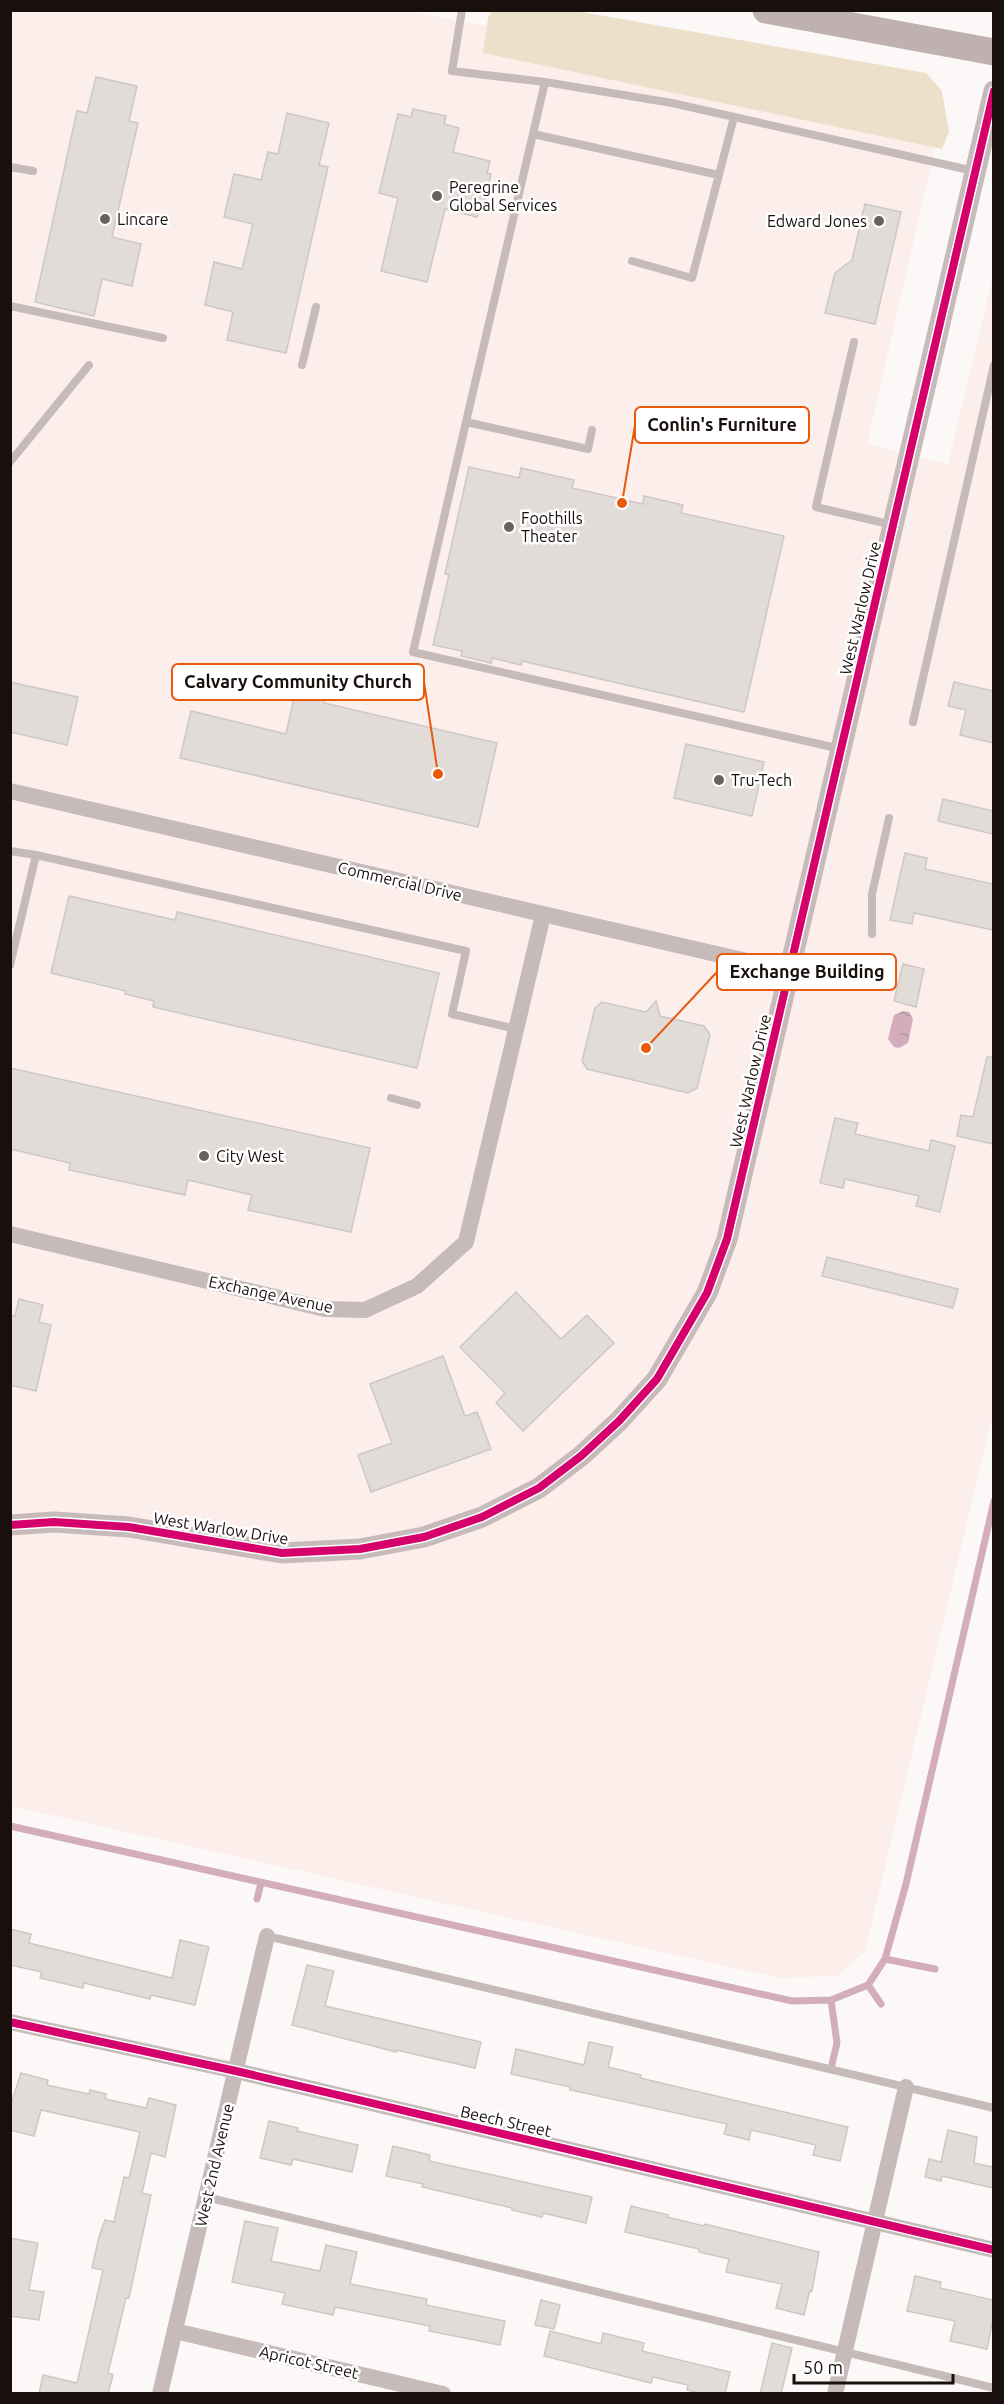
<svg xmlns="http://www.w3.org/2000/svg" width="1004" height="2404" font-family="Ubuntu,sans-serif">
<defs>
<pattern id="water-ripples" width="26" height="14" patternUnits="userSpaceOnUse" patternTransform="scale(1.5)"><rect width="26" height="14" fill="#d4adbc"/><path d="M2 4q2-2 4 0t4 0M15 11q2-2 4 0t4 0" fill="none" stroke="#b594a0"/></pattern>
</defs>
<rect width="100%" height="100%" fill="#fbf8f7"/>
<path fill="#fceeea" d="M 11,11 L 405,11 L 545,37 L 941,122 L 867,444 L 948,464 L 993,276 L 994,1409 L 865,1951 L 838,1976 L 778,1978 L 11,1806 Z"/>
<path fill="#ece0cb" d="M 492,11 L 576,11 L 926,73 L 942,91 L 949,132 L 942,149 L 483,53 L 488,18 Z"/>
<path fill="url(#water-ripples)" d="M 903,1011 L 909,1012 L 913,1019 L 908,1043 L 899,1048 L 894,1047 L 888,1039 L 894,1015 Z"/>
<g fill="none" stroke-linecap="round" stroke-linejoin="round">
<path stroke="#d4adbc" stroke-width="7" d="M 10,1826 L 792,2001 L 831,2000 L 868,1985 L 885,1959 L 906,1884 L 994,1501
M 257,1899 L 261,1883
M 885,1959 L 935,1969
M 868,1985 L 881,2004
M 831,2000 L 837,2043 L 832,2064"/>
</g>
<path fill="#e2dcd9" stroke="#cdc8c4" stroke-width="1.5" d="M 96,77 L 137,86 L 129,121 L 138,123 L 112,237 L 141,244 L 132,286 L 102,279 L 94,316 L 35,302 L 77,111 L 87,113 Z
M 413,109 L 446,116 L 444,124 L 459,128 L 453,152 L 490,161 L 487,173 L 491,174 L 484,204 L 481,203 L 477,217 L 445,209 L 427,282 L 381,271 L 398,198 L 379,193 L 398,114 L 411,117 Z
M 287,113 L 329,123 L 319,165 L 328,167 L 286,353 L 227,340 L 233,312 L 205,305 L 214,262 L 242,269 L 253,224 L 224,217 L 234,174 L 261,180 L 268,152 L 278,154 Z
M 865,204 L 901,212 L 875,324 L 825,313 L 835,273 L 852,260 Z
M 469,467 L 519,478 L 521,468 L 574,480 L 572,488 L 643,504 L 644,496 L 683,505 L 681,513 L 784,536 L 744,712 L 522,661 L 521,665 L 492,658 L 491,663 L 461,656 L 462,651 L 433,645 L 449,575 L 445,574 Z
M 299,676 L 328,683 L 324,703 L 497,743 L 478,827 L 180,758 L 191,711 L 286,734 Z
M 10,682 L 78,697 L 67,745 L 10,732 Z
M 954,682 L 993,691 L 993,743 L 960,735 L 966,710 L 948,706 Z
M 686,744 L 764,762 L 752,816 L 674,798 Z
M 943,799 L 993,811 L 993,834 L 938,821 Z
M 905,853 L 927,858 L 925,869 L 993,884 L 993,930 L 914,913 L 912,924 L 890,920 Z
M 69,896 L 175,920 L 177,912 L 439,973 L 417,1068 L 153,1007 L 154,1001 L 125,994 L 126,991 L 51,973 Z
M 903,964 L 924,969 L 916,1007 L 894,1001 Z
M 656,1001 L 660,1016 L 704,1026 L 710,1035 L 697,1088 L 688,1093 L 587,1069 L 582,1061 L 595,1008 L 602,1002 L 646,1012 Z
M 987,1057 L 993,1057 L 993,1144 L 957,1136 L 961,1115 L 973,1117 Z
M 10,1068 L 370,1148 L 351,1232 L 248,1210 L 252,1195 L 188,1180 L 185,1195 L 69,1170 L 70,1163 L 10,1149 Z
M 835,1118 L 858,1123 L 855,1134 L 929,1151 L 931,1140 L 955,1146 L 940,1212 L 916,1206 L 919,1196 L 845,1179 L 843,1188 L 820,1183 Z
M 827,1257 L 958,1289 L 953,1308 L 822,1276 Z
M 516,1292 L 561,1339 L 587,1315 L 614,1343 L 523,1431 L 496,1403 L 505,1393 L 460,1347 Z
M 19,1299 L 43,1305 L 39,1322 L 51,1325 L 36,1391 L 10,1385 L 10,1315 L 15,1316 Z
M 443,1356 L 465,1416 L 477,1412 L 491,1449 L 371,1492 L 358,1455 L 392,1443 L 370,1384 Z
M 10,1929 L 31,1934 L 29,1943 L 172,1978 L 180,1940 L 209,1947 L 195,2005 L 151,1995 L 150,1999 L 84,1983 L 83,1988 L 40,1978 L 42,1972 L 10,1965 Z
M 307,1965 L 334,1971 L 325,2006 L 481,2042 L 475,2068 L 396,2050 L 396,2052 L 292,2025 Z
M 589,2042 L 613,2047 L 608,2067 L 641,2075 L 640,2078 L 848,2127 L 840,2161 L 813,2155 L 816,2145 L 751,2130 L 749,2140 L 724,2134 L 727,2124 L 570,2090 L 570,2087 L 511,2074 L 516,2049 L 584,2065 Z
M 21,2073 L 48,2080 L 47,2085 L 89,2094 L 90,2090 L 106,2094 L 105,2099 L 146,2108 L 149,2098 L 176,2105 L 165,2157 L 151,2153 L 142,2193 L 151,2195 L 129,2298 L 126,2298 L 108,2373 L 113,2375 L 108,2394 L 39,2394 L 43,2375 L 77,2383 L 103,2270 L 92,2268 L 99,2237 L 105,2220 L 114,2222 L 124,2177 L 129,2178 L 140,2132 L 41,2110 L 34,2136 L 10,2130 L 10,2107 Z
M 269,2121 L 298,2128 L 297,2131 L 358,2145 L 352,2172 L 293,2159 L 291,2165 L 260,2158 Z
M 948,2130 L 977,2137 L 974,2163 L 993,2167 L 993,2188 L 942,2176 L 941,2181 L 925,2177 L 929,2159 L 941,2162 Z
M 393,2146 L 430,2155 L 429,2161 L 592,2197 L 586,2223 L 543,2213 L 542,2217 L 512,2210 L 512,2208 L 422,2187 L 423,2184 L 386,2176 Z
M 631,2206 L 668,2215 L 667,2217 L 704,2226 L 705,2224 L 819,2252 L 812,2291 L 810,2290 L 804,2315 L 776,2308 L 782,2284 L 726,2272 L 729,2259 L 699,2252 L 699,2249 L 625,2232 Z
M 245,2221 L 278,2228 L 271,2261 L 320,2271 L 326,2245 L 357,2252 L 350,2284 L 427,2299 L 426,2305 L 505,2321 L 500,2345 L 429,2331 L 430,2326 L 335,2307 L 333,2315 L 282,2304 L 285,2293 L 232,2282 Z
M 10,2238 L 38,2243 L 29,2290 L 44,2292 L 39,2320 L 10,2316 Z
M 915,2276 L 941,2282 L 940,2288 L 993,2300 L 993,2319 L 987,2349 L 950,2341 L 955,2321 L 907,2311 Z
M 541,2300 L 560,2305 L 554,2329 L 535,2325 Z
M 550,2331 L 601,2344 L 603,2333 L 644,2343 L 642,2351 L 730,2372 L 725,2394 L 703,2394 L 687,2390 L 688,2385 L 653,2377 L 651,2383 L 544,2356 Z
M 772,2343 L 792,2348 L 781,2394 L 760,2394 Z"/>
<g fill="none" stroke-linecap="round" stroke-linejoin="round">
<path stroke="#c6baba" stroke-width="8" d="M 462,10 L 452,71 L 545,82 L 672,103 L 974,171
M 545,82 L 466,422 L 588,449 L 592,430
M 533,134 L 719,175
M 10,167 L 33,171
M 632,261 L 692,278 L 734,117
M 10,306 L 163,338
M 854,342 L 816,507 L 893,525
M 302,365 L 316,307
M 466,422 L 413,652 L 841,749
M 10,462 L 89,365
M 913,722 L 994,365
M 10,851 L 36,855
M 872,934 L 872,894 L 889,818
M 10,965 L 36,855 L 466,951 L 452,1014 L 516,1029
M 391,1098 L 417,1105
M 267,1936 L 994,2108
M 206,2197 L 994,2388"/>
<path stroke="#c6baba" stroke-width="16" d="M 10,791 L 790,971
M 10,1234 L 325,1309 L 365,1310 L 417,1286 L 466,1242 L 543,915
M 10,2022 L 236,2071 L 994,2250
M 175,2331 L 443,2394
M 160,2394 L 267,1936
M 835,2394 L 906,2087"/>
<path stroke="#c6baba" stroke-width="21" d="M 10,1525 L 54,1522 L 129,1527 L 282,1553 L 360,1549 L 424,1537 L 482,1517 L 539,1488 L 581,1456 L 619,1421 L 657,1379 L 707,1293 L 727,1239 L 994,91"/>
<path stroke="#bfb1b0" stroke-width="27" d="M 766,10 L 994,52"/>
<defs>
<path id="cycleway" d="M 10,1525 L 54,1522 L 129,1527 L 282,1553 L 360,1549 L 424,1537 L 482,1517 L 539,1488 L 581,1456 L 619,1421 L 657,1379 L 707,1293 L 727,1239 L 994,91
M 10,2022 L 236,2071 L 994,2250"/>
</defs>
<use href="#cycleway" stroke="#fff" stroke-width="11"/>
<use href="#cycleway" stroke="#d6006c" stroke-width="8"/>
</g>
<g fill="#68615f" stroke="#fff" stroke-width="2">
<circle cx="437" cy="196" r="6"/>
<circle cx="105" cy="219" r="6"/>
<circle cx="879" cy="221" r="6"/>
<circle cx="509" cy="527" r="6"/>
<circle cx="719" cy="780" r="6"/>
<circle cx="204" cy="1156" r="6"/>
</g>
<g text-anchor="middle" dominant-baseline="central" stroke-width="5" stroke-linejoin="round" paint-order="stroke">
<g font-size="16" fill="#19100d" stroke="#fff" text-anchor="start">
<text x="449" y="187">Peregrine<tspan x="449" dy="18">Global Services</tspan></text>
<text x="117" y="219">Lincare</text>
<text x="867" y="221" text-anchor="end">Edward Jones</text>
<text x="521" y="518">Foothills<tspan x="521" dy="18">Theater</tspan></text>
<text x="731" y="780">Tru-Tech</text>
<text x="216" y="1156">City West</text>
</g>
<g font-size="16" fill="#19100d" stroke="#fff">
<text transform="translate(860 608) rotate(-77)">West Warlow Drive</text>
<text transform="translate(400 881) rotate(13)">Commercial Drive</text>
<text transform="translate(750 1081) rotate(-77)">West Warlow Drive</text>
<text transform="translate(271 1294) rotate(12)">Exchange Avenue</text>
<text transform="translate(221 1528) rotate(9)">West Warlow Drive</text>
<text transform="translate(506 2121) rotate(13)">Beech Street</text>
<text transform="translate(214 2165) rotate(-77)">West 2nd Avenue</text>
<text transform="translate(309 2362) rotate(13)">Apricot Street</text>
</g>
</g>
<path fill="none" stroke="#e8590c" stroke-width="2" d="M622 503L635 425M438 774L424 682M646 1048L717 972"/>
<g fill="#e8590c" stroke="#fff" stroke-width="2">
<circle cx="622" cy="503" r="6"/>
<circle cx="438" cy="774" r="6"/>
<circle cx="646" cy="1048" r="6"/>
</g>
<g fill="#fff" stroke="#e8590c" stroke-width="2">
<rect x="635" y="407" width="174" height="36" rx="6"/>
<rect x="172" y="664" width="252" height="36" rx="6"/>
<rect x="717" y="954" width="179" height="36" rx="6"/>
</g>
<g font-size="18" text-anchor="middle" font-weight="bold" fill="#19100d">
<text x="722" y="431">Conlin's Furniture</text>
<text x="298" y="688">Calvary Community Church</text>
<text x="807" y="978">Exchange Building</text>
</g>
<rect width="1004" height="2404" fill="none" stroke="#19100d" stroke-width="24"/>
<path d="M794 2374v9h159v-9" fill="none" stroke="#19100d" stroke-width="3"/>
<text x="803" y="2374" font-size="18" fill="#19100d" stroke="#ffffff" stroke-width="4.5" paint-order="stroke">50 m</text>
</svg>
